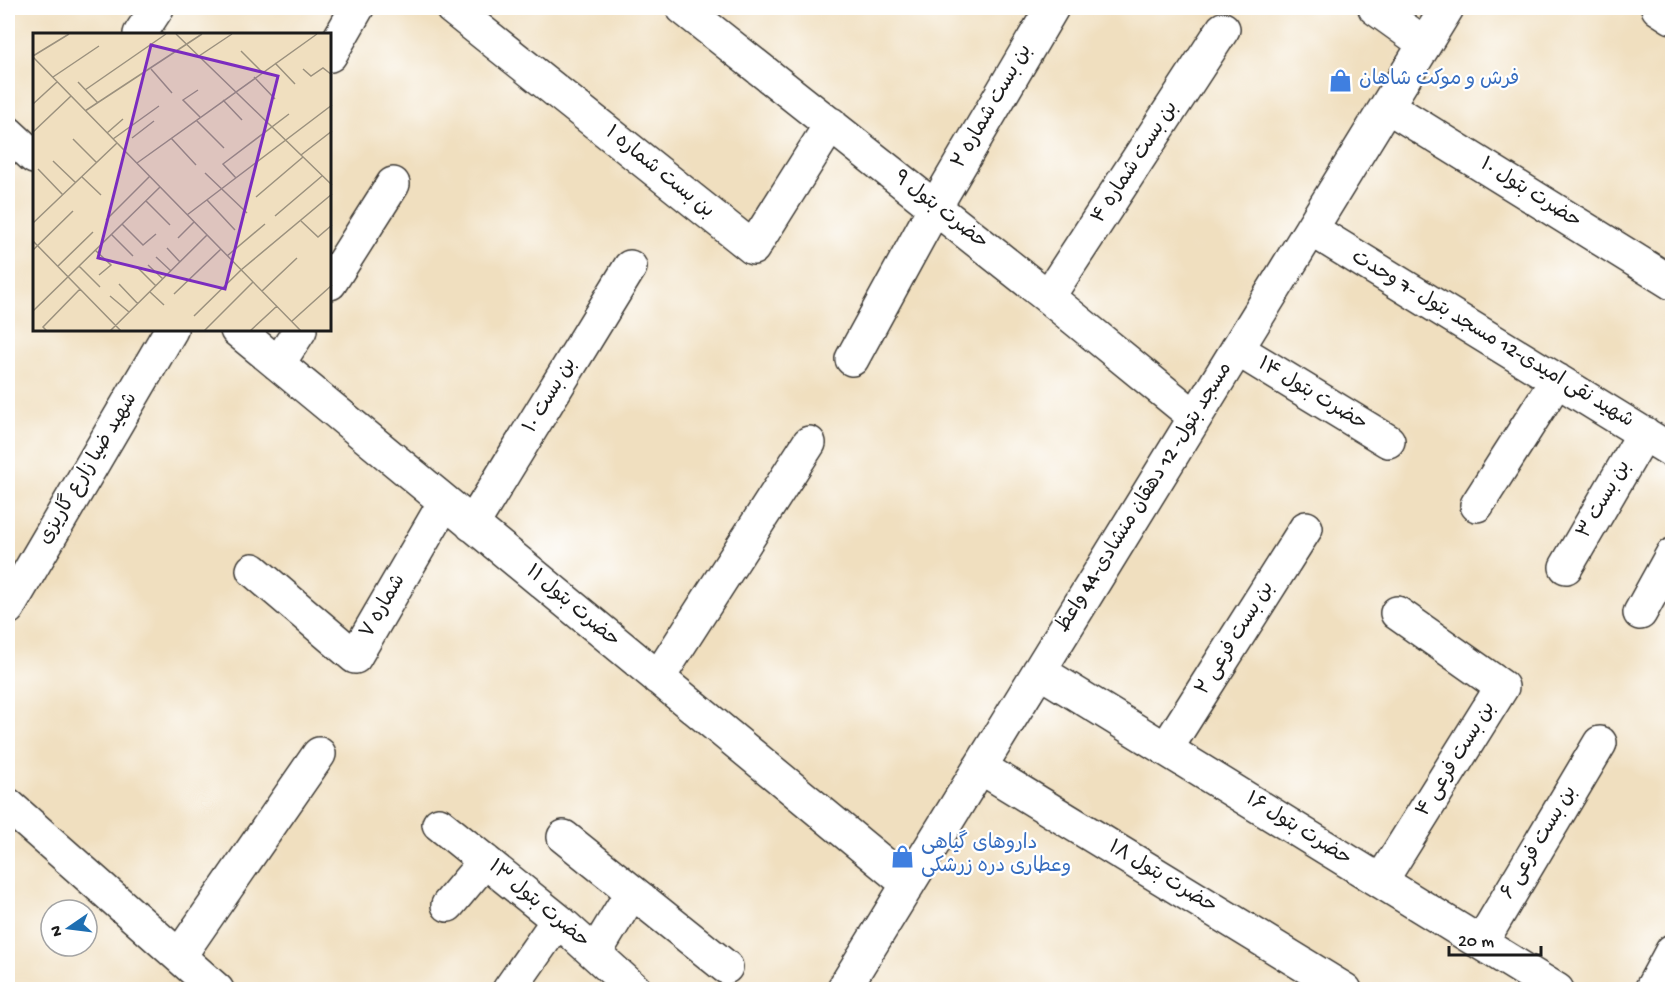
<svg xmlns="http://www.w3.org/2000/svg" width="1680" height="997" font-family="'Gochi Hand','Playpen Sans Arabic',sans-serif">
<rect width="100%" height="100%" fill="#fff"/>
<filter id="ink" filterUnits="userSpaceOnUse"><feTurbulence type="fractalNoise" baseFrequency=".0167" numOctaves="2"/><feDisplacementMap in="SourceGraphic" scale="12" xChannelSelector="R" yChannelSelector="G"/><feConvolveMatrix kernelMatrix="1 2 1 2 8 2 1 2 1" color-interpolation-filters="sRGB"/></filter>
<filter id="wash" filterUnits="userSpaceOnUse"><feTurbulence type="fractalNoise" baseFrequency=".008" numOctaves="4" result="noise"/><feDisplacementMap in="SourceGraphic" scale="24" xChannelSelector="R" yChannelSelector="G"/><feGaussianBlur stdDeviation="1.35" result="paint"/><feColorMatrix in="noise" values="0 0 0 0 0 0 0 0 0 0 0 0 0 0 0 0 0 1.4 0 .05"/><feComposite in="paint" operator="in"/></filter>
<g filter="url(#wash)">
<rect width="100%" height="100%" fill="#f0dfbf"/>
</g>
<g filter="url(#ink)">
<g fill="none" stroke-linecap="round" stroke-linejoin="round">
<defs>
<path id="minor" d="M 452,8 L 753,248 L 831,124
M 683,8 L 1048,297 L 1195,417
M 1375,8 L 1425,44
M 1658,8 L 1672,17
M 140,34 L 157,8
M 330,55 L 357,8
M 1387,106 L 1672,283
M 8,133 L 34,157
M 1311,229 L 1672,451
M 330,283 L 393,184
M 1048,297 L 1223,29
M 237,330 L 908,884
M 1237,349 L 1388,441
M 852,359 L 935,207 L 1052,8
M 278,364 L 300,330
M 1477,505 L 1557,380
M 472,525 L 630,267
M 1566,567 L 1644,433
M 253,570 L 355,657 L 445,502
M 8,608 L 171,330
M 1640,613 L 1672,555
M 1039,671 L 1557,990
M 658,678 L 809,443
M 1166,749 L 1306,528
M 980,767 L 1345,990
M 8,805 L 217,990
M 439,824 L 558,920 L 635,990
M 564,837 L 726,967
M 1381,881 L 1502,687 L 1397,613
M 448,905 L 485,861
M 1481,943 L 1600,743
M 595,953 L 632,892
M 180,955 L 319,754
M 509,990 L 558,920
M 843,990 L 1447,8
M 1651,990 L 1672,951"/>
</defs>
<use href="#minor" stroke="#3c3934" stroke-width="36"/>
<use href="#minor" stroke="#fff" stroke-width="33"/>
</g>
</g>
<defs>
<symbol id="shop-bare" viewBox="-9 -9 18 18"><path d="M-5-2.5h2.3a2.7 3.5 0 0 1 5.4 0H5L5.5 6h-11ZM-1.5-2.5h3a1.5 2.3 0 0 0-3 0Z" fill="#3f7fe0" stroke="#fff" stroke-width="2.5" paint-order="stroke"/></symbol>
</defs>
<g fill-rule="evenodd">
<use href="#shop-bare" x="1324" y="64" width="33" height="33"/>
<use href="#shop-bare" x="886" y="840" width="33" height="33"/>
</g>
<g text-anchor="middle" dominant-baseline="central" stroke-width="4.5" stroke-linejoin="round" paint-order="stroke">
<g font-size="20" fill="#366cbe" stroke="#fff" text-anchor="start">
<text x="1359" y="80">فرش و موکت شاهان</text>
<text x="921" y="844">داروهای گیاهی<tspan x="921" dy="23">وعطاری دره زرشکی</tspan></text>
</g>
<g font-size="20" fill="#1c1c1c" stroke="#fff">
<text transform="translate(993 107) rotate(-60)">بن بست شماره ۲</text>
<text transform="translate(1136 163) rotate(-57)">بن بست شماره ۴</text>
<text transform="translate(659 173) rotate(39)">بن بست شماره ۱</text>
<text transform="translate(1530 194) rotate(32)">حضرت بتول ۱۰</text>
<text transform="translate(940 211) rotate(38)">حضرت بتول ۹</text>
<text transform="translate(1492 340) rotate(31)">شهید نقی امیدی-12 مسجد بتول -7 وحدت</text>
<text transform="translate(1312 395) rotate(31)">حضرت بتول ۱۴</text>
<text transform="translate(551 396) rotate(-59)">بن بست ۱۰</text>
<text transform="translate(89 469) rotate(-59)">شهید ضیا زارع گاریزی</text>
<text transform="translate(1145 498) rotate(-58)">مسجد بتول- 12 دهقان منشادی-44 واعظ</text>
<text transform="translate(1605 500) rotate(-60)">بن بست ۳</text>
<text transform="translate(384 607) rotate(-60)">شماره ۷</text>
<text transform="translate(572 607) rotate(40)">حضرت بتول ۱۱</text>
<text transform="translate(1236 639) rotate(-58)">بن بست فرعی ۲</text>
<text transform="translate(1457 760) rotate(-58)">بن بست فرعی ۴</text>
<text transform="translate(1298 830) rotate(32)">حضرت بتول ۱۶</text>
<text transform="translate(1540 843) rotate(-59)">بن بست فرعی ۶</text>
<text transform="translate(1162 878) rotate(31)">حضرت بتول ۱۸</text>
<text transform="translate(538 905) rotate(40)">حضرت بتول ۱۳</text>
</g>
</g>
<g transform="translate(33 33)">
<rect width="298" height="298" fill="#f0dfbf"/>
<path fill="none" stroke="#9b917e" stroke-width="1.5" d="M 143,1 L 299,152M 208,18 L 229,39M 0,23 L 36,1M 166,23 L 199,1M 0,24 L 268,298M 242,30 L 262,51M 118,36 L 139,60M 270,36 L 278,43 L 290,35 L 299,42M 20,44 L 66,13M 221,44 L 242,66M 45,49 L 65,70M 52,57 L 133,1M 165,57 L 150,67 L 167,84M 190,67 L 209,87M 0,71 L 24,49M 52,78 L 169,1M 163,87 L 191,115M 0,99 L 38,63M 74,100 L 90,86M 99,105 L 121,88M 138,105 L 163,132M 40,106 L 64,130M 80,106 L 126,73M 268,122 L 299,98M 20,128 L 43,150M 104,130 L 284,1M 5,136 L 30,162M 172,140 L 214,180M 49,144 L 68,162M 203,145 L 190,131 L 256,81M 223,164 L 270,124M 174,167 L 202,197M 113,168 L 137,192M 154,182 L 299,72M 242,183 L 289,143M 73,187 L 117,143M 268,188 L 285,204 L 299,192M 0,190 L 84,110M 89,191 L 110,212 L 123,201M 78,201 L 100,223M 145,205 L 161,189M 0,208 L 88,298M 134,215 L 147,229M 0,217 L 40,178M 62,217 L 78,232 L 66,242M 194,223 L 232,191M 123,224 L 138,238M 115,232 L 130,246M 25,233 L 60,199M 46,233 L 67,254M 105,235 L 123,253M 86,251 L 105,271M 229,258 L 264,225M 117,259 L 131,272M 141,261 L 188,216M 77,263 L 96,279M 0,278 L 127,154M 161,283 L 208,237 L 299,161M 259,288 L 299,252M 14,298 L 10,294 L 47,256M 77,298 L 174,202M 171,298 L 220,249M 217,298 L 244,273"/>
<path fill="#7b2cbf" fill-opacity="0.15" stroke="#7b2cbf" stroke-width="3" d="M 118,12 L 245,43 L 192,256 L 65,225 Z"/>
<rect width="298" height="298" fill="none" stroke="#1c1c1c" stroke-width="3"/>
</g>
<rect width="1680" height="997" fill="none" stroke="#fff" stroke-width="30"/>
<g transform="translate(69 928) rotate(256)"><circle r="28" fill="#ffffff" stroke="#a4a4a4" stroke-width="1.5"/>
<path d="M0-4.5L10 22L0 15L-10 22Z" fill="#1f6fb2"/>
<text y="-9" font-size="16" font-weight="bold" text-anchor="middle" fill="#1c1c1c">N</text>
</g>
<path d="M1449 946v9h92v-9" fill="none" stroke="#1c1c1c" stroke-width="3"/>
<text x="1458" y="946" font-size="18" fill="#1c1c1c" stroke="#ffffff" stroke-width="4.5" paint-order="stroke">20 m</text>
</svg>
